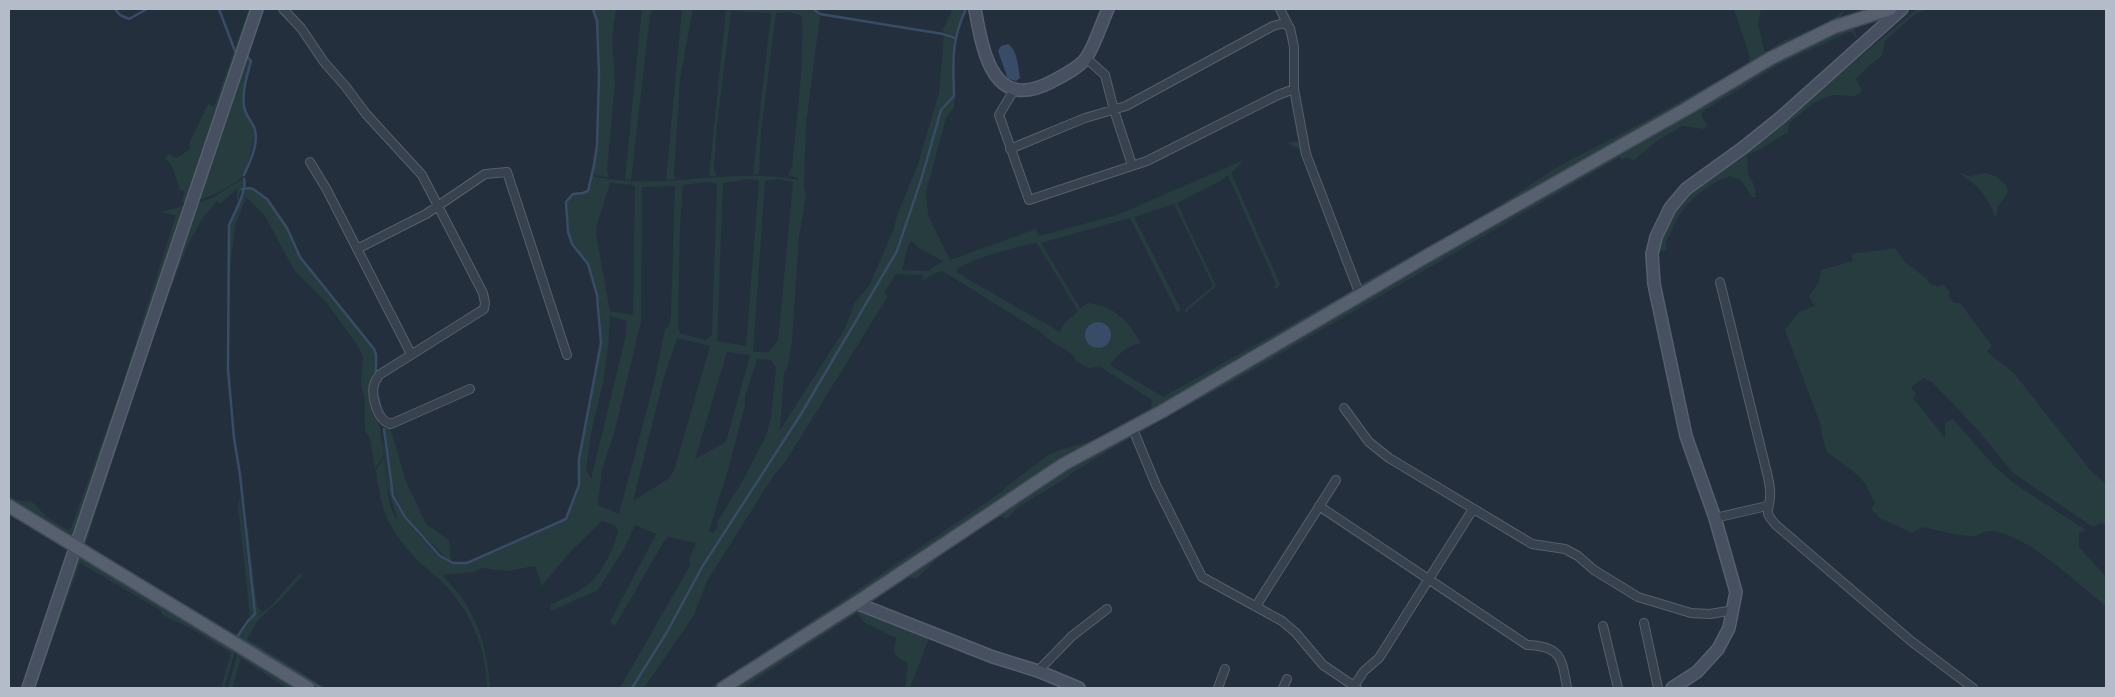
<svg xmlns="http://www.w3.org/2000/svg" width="2115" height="697" font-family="'Fira Sans',sans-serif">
<rect width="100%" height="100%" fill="#242f3e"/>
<path fill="#263c3f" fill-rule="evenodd" d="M 249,9 L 254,9 L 187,202 L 181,203 L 185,192 L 180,190 L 172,166 L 165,158 L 169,154 L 176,158 L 191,149 L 189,144 L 208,104 L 214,107 Z
M 594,9 L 616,9 L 612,38 L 615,82 L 607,171 L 609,177 L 591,175 L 595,165 L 597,145 L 599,75 L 597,21 Z
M 642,9 L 653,9 L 650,15 L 631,180 L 625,179 Z
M 682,9 L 693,9 L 680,78 L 674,175 L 676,179 L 666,180 Z
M 723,9 L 809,9 L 808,19 L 810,9 L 820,16 L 806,124 L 804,186 L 806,196 L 799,237 L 792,342 L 788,366 L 784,373 L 780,430 L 844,330 L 855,302 L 869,286 L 893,231 L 897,216 L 917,167 L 939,93 L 944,36 L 954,40 L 952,54 L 953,96 L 940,110 L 921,177 L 896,251 L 800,414 L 701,566 L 667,631 L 631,688 L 620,688 L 691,564 L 689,560 L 696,543 L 668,537 L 664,541 L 615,626 L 610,622 L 656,534 L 635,525 L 624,549 L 598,590 L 551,611 L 550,605 C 564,598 580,592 591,582 C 602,572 616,545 618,530 L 614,525 L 602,521 L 570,552 L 542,586 L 535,566 L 506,571 L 481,568 L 474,572 L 442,575 C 447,582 455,588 460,595 C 480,623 488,655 490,688 L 487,688 C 487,645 467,602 433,574 C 416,560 399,542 389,522 C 381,507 378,487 376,470 L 384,457 C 386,477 386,505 398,521 L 387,486 L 382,429 L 389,483 L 398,508 L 414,530 L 439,557 L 453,564 L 468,564 L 567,520 L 580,485 L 579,459 L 601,343 L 600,307 L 593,279 L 588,264 L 572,244 L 569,232 L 567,203 L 573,194 L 584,194 L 588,191 L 591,176 C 661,192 730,166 798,180 L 797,174 L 797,178 L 788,175 L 792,167 C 797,117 804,66 802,16 L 790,12 L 776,13 L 761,132 L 759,174 L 753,174 L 771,13 L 731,11 L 717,125 L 714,168 L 716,176 L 709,176 L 726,10 ZM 749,179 L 759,181 L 746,346 L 717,341 L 723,183 ZM 779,179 L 793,182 L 780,322 L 778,340 L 769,352 L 753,352 L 765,181 ZM 706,182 L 717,183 L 712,335 L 706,340 L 681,334 L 678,328 L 680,224 L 683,185 ZM 610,183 L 635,185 L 633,315 L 610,311 L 596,234 L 597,224 ZM 675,186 L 671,315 L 669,326 L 665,329 L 654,383 L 619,514 L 598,505 L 602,470 L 615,430 L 641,322 L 642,187 ZM 610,316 L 627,321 L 625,339 L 591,479 L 586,469 L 591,433 L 603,383 L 608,347 ZM 677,338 L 710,346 L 674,471 L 668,479 L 633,501 L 663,381 ZM 727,352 L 750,355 L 726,442 L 695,459 ZM 757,359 L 771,360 L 776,368 L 771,417 L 766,436 L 742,482 L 717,522 L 718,527 L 713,533 L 709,531 L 730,463 L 745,405 L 745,396 Z
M 953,9 L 965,9 L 954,36 L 942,31 Z
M 1734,9 L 1761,9 L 1758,24 L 1764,50 L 1766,52 L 1783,41 L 1829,22 L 1845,9 L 1840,18 L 1831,24 L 1361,289 L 1359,285 L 1486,214 L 1559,166 L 1625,132 L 1748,64 L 1750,57 Z
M 1917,9 L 1931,9 L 1916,13 L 1885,41 L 1882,56 L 1870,65 L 1856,79 L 1862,91 C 1854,100 1846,94 1836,95 C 1816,97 1804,112 1789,123 L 1788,132 L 1759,150 L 1747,155 L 1748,174 L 1754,185 L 1756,197 L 1752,197 L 1741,180 L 1729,176 C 1703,187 1681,205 1671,232 C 1668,238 1664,244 1667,250 L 1657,251 C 1666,203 1711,175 1749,150 Z
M 1850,27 L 1853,27 L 1858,40 L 1852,32 L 1849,32 L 1778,65 L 1702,112 L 1702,117 L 1707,125 L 1705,129 L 1682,126 L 1657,141 L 1634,160 L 1627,158 L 1621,160 L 1620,157 L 1230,383 L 1136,433 L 1134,429 L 1781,60 Z
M 243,56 L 250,62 C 247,76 242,90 243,104 C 244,115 253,122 254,132 C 255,139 247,172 243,176 C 234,185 207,199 195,201 Z
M 955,97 L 954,107 L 946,118 L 926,192 L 928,215 L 950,260 L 1036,229 L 1039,236 L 1117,215 L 1244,160 L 1231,173 L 1280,284 L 1277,288 L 1273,289 L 1276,284 L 1228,175 L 1222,180 L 1177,203 L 1216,286 L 1185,313 L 1185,309 L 1212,287 L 1212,283 L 1174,204 L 1134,217 L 1181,310 L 1177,312 L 1130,218 L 1041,243 L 1080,308 L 1088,303 C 1116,307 1127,320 1141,343 C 1126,346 1119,354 1110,365 L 1163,397 L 1354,289 L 1339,256 L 1338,248 L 1299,149 L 1287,143 L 1295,141 L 1299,143 L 1358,294 L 1167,404 L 717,688 L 709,688 L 828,610 L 1003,491 L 1006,487 L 1048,455 L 1060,450 L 1092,441 L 1151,408 L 1152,400 L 1099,366 L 1089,368 L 1076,361 L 1072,354 L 1052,342 L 1039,331 L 944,272 L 940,271 L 923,280 L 923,275 L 896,274 L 884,293 L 888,296 L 786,461 L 774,475 L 707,581 L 694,615 L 644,688 L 633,688 L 668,632 L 702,567 L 802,414 L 898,251 L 923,178 L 941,110 ZM 911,241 L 916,244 L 918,248 L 943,261 L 928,271 L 902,270 L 908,245 ZM 1037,243 L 1078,311 L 1064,324 L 1060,332 L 969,280 L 956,271 C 965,260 1021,245 1037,243 ZM 1099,322 L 1109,342 L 1100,348 L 1088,327 L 1092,323 Z
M 1957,172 L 1969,176 L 1986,173 L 1997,177 L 2006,185 L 2008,192 L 1998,207 L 1996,218 C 1984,191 1981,188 1957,172 Z
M 242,179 L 243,184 L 237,203 L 237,189 L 220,204 L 217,201 L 201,220 L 187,246 L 151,342 L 86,543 L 91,548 L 237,635 L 236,638 L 82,546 L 83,539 L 193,205 L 212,198 Z
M 249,188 L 259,192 L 267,199 L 287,228 L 295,250 L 300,257 L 374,349 L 376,354 L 376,372 L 372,382 L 375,414 L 380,428 L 384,455 L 375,469 L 370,439 L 365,430 L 365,402 L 361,383 L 363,357 L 359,348 L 327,303 L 294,270 L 265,216 L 246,197 L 235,226 L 230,269 L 230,225 L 243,191 Z
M 183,206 L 137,351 L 74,537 L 72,538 L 13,503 L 9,500 L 9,496 L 15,500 L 32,502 L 47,517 L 68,530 L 71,528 L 119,395 L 176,215 L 160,212 Z
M 1895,248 L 1905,262 L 1926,278 L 1930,284 L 1938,287 L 1943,284 L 1950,292 L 1949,297 L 1954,303 L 1960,303 L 1992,346 L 1987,352 L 2013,372 L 2091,471 L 2106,484 L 2106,524 L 2101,523 L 2093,527 L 2013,473 L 1978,430 L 1933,383 L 1924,378 L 1911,387 L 1916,393 L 1913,398 L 1945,438 L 1945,423 L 1953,419 L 1994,466 L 2016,485 L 2086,530 L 2079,533 L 2079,547 L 2106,577 L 2106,606 C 2078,584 2024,531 1989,531 C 1984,531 1980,535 1975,536 C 1960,537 1937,530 1922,527 L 1912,533 L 1880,518 L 1871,509 L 1875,503 L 1865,483 L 1854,472 L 1827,452 L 1823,440 L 1820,423 L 1785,330 L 1799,312 L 1815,306 L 1809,297 L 1819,281 L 1821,270 L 1853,261 L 1851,254 Z
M 390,427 L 406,481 L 426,524 L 449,540 L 451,561 C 443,556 438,549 431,543 C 388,505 392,482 385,429 Z
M 1131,431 L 1133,436 L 1070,474 L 1069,476 L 1017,508 L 1007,519 L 1001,516 L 994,519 L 938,558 L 917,578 L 908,578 L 866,606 L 863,604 L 1032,490 Z
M 240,499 L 254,614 L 250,617 L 238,504 Z
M 244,516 L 248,530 L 257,607 L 261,611 L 264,610 L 255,618 L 247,629 L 255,618 L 271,606 L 300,573 L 302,576 L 279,601 L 258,620 L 247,639 L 326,688 L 322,688 L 242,639 L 245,632 L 241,639 L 238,637 L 256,614 Z
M 80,558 L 85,559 L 236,649 L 224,688 L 221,688 L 231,653 L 192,629 L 164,616 L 160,610 L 80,563 L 35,688 L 31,688 L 76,560 Z
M 859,607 L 930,635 L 910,688 L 905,688 L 908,663 C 892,654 893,655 896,638 L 865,623 L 857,613 L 743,688 L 730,688 Z
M 238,651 L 302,688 L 286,688 L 241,658 L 232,688 L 228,688 Z"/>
<path fill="#394c67" d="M 1008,44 C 1018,51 1018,67 1020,78 L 1016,81 L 1008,79 L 998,51 L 1001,46 Z
M1085 335a13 13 0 1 1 26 0a13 13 0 1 1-26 0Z"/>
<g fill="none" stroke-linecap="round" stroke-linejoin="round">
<path stroke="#394c67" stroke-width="2.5" d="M 115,9 L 120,15 L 129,19 L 147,9
M 219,9 L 235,51
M 813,9 L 820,14 L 943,34 L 955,38
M 244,175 C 250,162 260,142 254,127 C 251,120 245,115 244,106 C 242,91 247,76 251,61 L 246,56
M 244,179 C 247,190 234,214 229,225 L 228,369 L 234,438 L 240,475 L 255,614 L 248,621 L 237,637 L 321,688
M 242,189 L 249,188 L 253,189 L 267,199 L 287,228 L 300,257 L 374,349 L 376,354 L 376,372
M 377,394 L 381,410
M 384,429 L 393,496 L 405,517 L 440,556 L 453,563 L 467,563 L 566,519 L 579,485 L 579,459 L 601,343 L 597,295 L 588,264 L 572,244 L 568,232 L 566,202 L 573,194 L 583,193 L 588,191 L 594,165 L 597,145 L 599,75 L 597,21 L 593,9
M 632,688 L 667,632 L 702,567 L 801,414 L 897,251 L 922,177 L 941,110 L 954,96 C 953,62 951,40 966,9"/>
<defs>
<path id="street" d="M 283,9 L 301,28 L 324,62 L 346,87 L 366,114 L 422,175 L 483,293 L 485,303 L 484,309 L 379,375 C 378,378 376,379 375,382 C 370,394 377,421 391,424 L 470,389
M 1280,9 L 1288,25
M 1086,58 L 1105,75 L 1114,110 L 1132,165
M 1014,90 L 999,115 L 1029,200 L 1147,161 L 1278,95 L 1294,89
M 1010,149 L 1085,118 L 1126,106 L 1273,26 L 1284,23 L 1290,28 L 1294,47 L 1294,89 L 1306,154 L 1360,295
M 310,162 L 327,190 L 411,354
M 357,249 L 426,214 L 485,174 L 507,172 L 567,355
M 1720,282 L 1767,473 C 1769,481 1771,489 1770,497 C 1769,514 1763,510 1776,525 L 1911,641 L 1973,688
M 1344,408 L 1369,442 L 1389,458 L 1532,544 L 1565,549 L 1578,556 L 1594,570 L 1638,597 L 1691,613 L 1710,614 L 1734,610
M 1132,427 L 1156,485 L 1202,577 L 1282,621 L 1296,633 L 1323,665 L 1357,688
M 1319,506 L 1527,645 C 1561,646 1562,658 1567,688
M 1715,518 L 1767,506
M 1256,606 L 1336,480
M 1644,623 L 1658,688
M 1603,626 L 1618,688
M 1038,671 L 1072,636 L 1107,609
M 1354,686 L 1364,671 L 1379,658 L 1473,509
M 1218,688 L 1225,669
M 1283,688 L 1287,679"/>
<path id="secondary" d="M 975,9 C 983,53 993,112 1051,82 C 1062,76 1079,68 1086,58 C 1094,47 1102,22 1108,9
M 856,603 L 993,657 L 1038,671 L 1079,688
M 28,688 L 257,9
M 1672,688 L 1697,672 L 1718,649 L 1729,628 L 1736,592 L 1715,518 L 1686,436 L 1654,284 L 1652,254 L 1656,237 L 1670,208 L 1686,189 L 1744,147 L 1780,118 L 1902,9"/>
<path id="primary" d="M 9,506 L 308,688
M 723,688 L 856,603 L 1064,464 L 1161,412 L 1425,257 L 1686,109 L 1771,58 L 1834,27 L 1890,9"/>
</defs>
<use href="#street" stroke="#565f6c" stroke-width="10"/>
<use href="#secondary" stroke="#565f6c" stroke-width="14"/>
<use href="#primary" stroke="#414a57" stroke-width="15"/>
<use href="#street" stroke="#38414e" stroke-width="8"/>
<use href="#secondary" stroke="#465061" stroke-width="11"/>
<use href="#primary" stroke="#56606e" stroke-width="12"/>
</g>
<rect width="2115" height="697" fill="none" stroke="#b4bcc9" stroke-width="20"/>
</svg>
